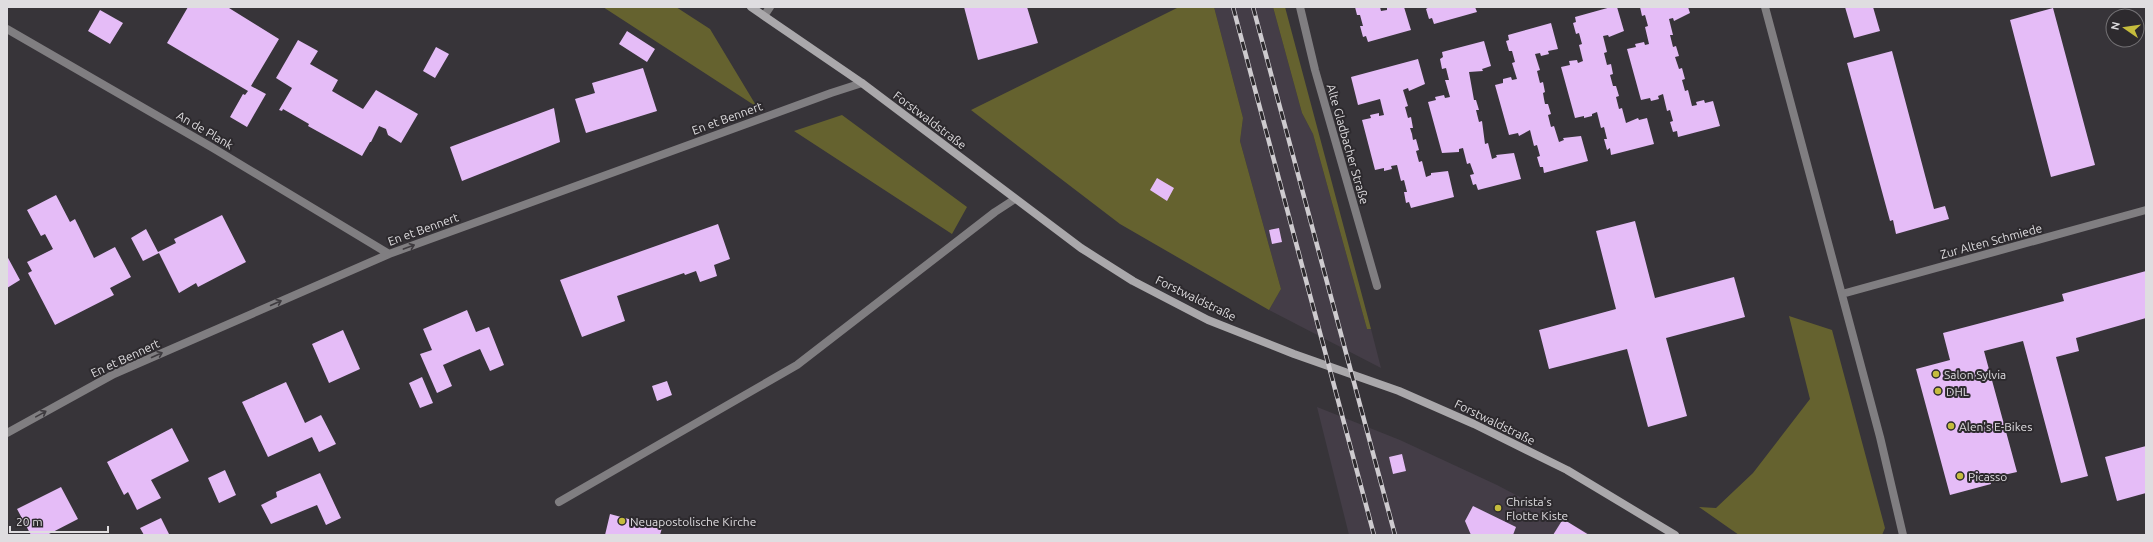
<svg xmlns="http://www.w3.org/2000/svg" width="2153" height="542" font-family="Ubuntu,sans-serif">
<rect width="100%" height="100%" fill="#373439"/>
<path fill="#443d47" d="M 1214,7 L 1273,7 L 1302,113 L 1313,134 L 1367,329 L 1371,329 L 1381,368 L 1269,310 L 1281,289 L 1240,141 L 1243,118 Z
M 1317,407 L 1400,440 L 1497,485 L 1592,535 L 1349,535 Z"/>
<path fill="#65622f" d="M 603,7 L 676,7 L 710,29 L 757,107 Z
M 1179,7 L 1214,7 L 1243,118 L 1240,141 L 1281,289 L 1269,310 L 1120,224 L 971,110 Z
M 1273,7 L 1285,7 L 1371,329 L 1367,329 L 1313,134 L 1302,113 Z
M 842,115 L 967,207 L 952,234 L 794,131 Z
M 1789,316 L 1832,330 L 1885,528 L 1882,535 L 1739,535 L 1699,507 L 1716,508 L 1753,473 L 1810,399 Z"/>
<path fill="#e5bcf7" d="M 188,7 L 229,8 L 279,39 L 251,86 L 266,94 L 247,127 L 230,117 L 243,94 L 245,95 L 248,91 L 167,43 Z
M 964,7 L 1027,7 L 1038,43 L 978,60 Z
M 1355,7 L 1380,7 L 1381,11 L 1387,10 L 1387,7 L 1404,7 L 1411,30 L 1368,42 L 1366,36 L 1363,37 L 1360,26 L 1363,26 L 1360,15 L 1357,15 Z
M 1429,7 L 1475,7 L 1477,12 L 1434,24 L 1432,18 L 1429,19 L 1426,9 Z
M 1611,7 L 1617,7 L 1624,31 L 1609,37 L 1608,35 L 1603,36 L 1607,52 L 1604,53 L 1607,65 L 1611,64 L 1613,74 L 1610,75 L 1613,86 L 1616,86 L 1619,96 L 1616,97 L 1619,109 L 1622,108 L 1626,123 L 1638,118 L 1639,120 L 1647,118 L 1654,144 L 1611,155 L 1610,148 L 1607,150 L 1604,139 L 1607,139 L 1604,127 L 1601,128 L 1597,112 L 1592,114 L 1592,116 L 1584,118 L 1584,116 L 1575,118 L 1561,67 L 1570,65 L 1569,61 L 1577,60 L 1578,63 L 1583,61 L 1579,45 L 1582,44 L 1579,33 L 1576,34 L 1573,23 L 1576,22 L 1575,17 Z
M 1640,7 L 1688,7 L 1690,13 L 1674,21 L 1673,18 L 1669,19 L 1673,35 L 1670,35 L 1673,47 L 1676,46 L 1679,56 L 1675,57 L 1679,69 L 1682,68 L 1685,79 L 1682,80 L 1685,91 L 1688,90 L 1692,106 L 1697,105 L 1696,102 L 1704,100 L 1705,103 L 1713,101 L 1720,126 L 1678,137 L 1677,131 L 1673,132 L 1670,122 L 1673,121 L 1670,110 L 1667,111 L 1663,94 L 1658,96 L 1659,99 L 1651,101 L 1650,98 L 1641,100 L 1627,49 L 1636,47 L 1635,44 L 1644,42 L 1645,45 L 1649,44 L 1645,27 L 1648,26 L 1645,15 L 1642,16 Z
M 1845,7 L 1873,7 L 1880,31 L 1854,38 Z
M 2053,8 L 2095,165 L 2051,177 L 2010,20 Z
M 100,10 L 123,23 L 110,44 L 88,31 Z
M 1551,23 L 1558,49 L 1548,51 L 1549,54 L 1541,56 L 1540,53 L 1535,54 L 1540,70 L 1537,71 L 1540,83 L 1543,82 L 1545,92 L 1543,93 L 1544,99 L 1545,104 L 1548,104 L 1551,114 L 1548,115 L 1551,127 L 1554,126 L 1559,142 L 1564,140 L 1563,138 L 1581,136 L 1588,161 L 1544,173 L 1543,167 L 1540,167 L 1537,157 L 1540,156 L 1537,145 L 1534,146 L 1530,130 L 1519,136 L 1518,133 L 1509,135 L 1495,85 L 1503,83 L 1503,79 L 1511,77 L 1512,80 L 1517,79 L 1512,63 L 1515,62 L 1512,51 L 1509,51 L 1506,41 L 1509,40 L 1508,35 Z
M 627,31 L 655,49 L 647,62 L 619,44 Z
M 298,40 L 318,51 L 310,64 L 338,80 L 332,91 L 363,109 L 376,90 L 418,114 L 401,143 L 388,135 L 386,129 L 379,126 L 371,142 L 370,142 L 362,156 L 308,126 L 309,124 L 283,109 L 282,111 L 279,110 L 292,88 L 276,78 Z
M 1484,41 L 1491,66 L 1482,69 L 1483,71 L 1469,72 L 1474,100 L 1476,100 L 1479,110 L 1476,110 L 1479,122 L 1482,121 L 1485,144 L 1488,143 L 1492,159 L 1497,157 L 1496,155 L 1514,153 L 1521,179 L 1478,190 L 1476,184 L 1473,185 L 1470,175 L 1474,174 L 1470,163 L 1467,164 L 1463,148 L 1459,149 L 1459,152 L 1442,153 L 1428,102 L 1436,100 L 1435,97 L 1444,95 L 1445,98 L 1450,97 L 1445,80 L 1449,80 L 1446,68 L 1442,69 L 1440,59 L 1443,57 L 1442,52 Z
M 436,47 L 449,54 L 435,78 L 423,71 Z
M 1892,51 L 1934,209 L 1945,206 L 1949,219 L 1896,234 L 1893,220 L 1890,221 L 1847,63 Z
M 1418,59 L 1425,84 L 1409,91 L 1408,88 L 1403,90 L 1408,106 L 1405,107 L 1408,118 L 1411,117 L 1413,128 L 1410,128 L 1412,134 L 1413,140 L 1416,139 L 1419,150 L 1416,151 L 1419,162 L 1422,161 L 1426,177 L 1431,175 L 1431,173 L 1448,171 L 1454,197 L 1411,208 L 1409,202 L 1406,203 L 1404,192 L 1407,192 L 1404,180 L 1401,181 L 1397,165 L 1391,166 L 1392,169 L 1384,171 L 1384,168 L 1375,170 L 1362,120 L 1371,118 L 1370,115 L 1379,113 L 1379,116 L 1384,115 L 1380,99 L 1358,105 L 1351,77 Z
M 643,68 L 657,111 L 586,133 L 575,99 L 595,93 L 592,83 Z
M 554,108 L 560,142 L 462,181 L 450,147 Z
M 1157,178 L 1174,188 L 1167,201 L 1150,190 Z
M 56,195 L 70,222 L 75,219 L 94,258 L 115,247 L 131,277 L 110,288 L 114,295 L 55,325 L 28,273 L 32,271 L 27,262 L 53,249 L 45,234 L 41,236 L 27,210 Z
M 222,215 L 246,262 L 198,287 L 196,283 L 179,293 L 159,253 L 143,261 L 131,238 L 146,229 L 158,252 L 176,243 L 174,239 Z
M 1635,221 L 1655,298 L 1734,277 L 1745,317 L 1666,338 L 1687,416 L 1648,427 L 1627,349 L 1549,369 L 1539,330 L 1616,309 L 1596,231 Z
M 718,224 L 730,259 L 714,265 L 717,276 L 700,282 L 696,271 L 685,275 L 684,273 L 617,296 L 625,321 L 582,337 L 560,280 Z
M 1279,228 L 1282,242 L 1272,244 L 1269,230 Z
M 7,256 L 20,280 L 7,288 Z
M 2146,271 L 2146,318 L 2076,338 L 2079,351 L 2056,357 L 2088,476 L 2061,483 L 2023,341 L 1984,351 L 2017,472 L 1990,478 L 1991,484 L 1950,495 L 1916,369 L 1950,360 L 1943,333 L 2064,301 L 2062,294 Z
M 467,310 L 476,332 L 489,327 L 504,365 L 490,371 L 480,349 L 461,357 L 443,365 L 452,386 L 437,393 L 420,354 L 432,350 L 423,329 Z
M 343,330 L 360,369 L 329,383 L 312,344 Z
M 422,377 L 433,403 L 420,408 L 409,383 Z
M 667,381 L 672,395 L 657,401 L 652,386 Z
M 286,382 L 305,423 L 321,415 L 336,444 L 319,452 L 312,437 L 268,457 L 242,402 Z
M 172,428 L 189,461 L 151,480 L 161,498 L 137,510 L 128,492 L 124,495 L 107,462 Z
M 2146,446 L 2146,493 L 2117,501 L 2105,457 Z
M 1402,454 L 1406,471 L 1393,474 L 1389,457 Z
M 225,470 L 236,495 L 219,503 L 208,478 Z
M 320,473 L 341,518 L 326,525 L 317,505 L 271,524 L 261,505 L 277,497 L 276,492 Z
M 61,487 L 78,519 L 47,535 L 31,535 L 17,509 Z
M 1473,506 L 1516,527 L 1513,535 L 1471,535 L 1465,521 Z
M 610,514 L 662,528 L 660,535 L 605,535 Z
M 161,518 L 169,534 L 144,535 L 140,528 Z
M 1563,519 L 1589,535 L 1553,535 Z"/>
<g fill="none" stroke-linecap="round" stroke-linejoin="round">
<path stroke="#807e81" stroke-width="8" d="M 559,502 L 797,365 L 995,212 L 1015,199"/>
<path stroke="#807e81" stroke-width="8" d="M 1300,7 L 1315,70 L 1377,286
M 1765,7 L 1880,437 L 1903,535
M 764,16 L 770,7
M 7,29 L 213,148 L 389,254
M 1842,294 L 2146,210
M 7,433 L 114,374 L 389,254 L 831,93 L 862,83"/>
<path stroke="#aaa8ab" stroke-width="8" d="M 751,7 L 862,83 L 1081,248 L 1133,281 L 1208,320 L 1294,354 L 1399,391 L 1474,424 L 1567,470 L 1675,535"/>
<defs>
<path id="rail" d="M 1233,7 L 1374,535
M 1253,7 L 1395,535"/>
</defs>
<use href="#rail" stroke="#cecbcf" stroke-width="4.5"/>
<use href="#rail" stroke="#2d2a2e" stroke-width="3" stroke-dasharray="9" stroke-linecap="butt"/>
</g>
<defs><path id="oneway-shaft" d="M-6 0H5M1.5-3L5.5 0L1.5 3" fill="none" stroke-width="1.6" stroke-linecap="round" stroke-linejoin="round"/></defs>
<g stroke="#3e3b3f">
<use href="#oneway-shaft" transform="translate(409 247) rotate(-20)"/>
<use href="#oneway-shaft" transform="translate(276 303) rotate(-24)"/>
<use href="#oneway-shaft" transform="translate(157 355) rotate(-24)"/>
<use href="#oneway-shaft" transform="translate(41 414) rotate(-29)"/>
</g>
<g fill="#c5bc3d" stroke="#2d2a2e" stroke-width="1.5">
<circle cx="1936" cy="374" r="4"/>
<circle cx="1938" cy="391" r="4"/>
<circle cx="1951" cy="426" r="4"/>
<circle cx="1960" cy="476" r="4"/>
<circle cx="1498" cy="508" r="4"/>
<circle cx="622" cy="521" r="4"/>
</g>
<g text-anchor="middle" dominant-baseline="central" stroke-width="4" stroke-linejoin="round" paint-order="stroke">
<g font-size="12" fill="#dfdde0" stroke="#2d2a2e">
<text transform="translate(727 118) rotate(-20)">En et Bennert</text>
<text transform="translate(930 120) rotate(37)">Forstwaldstraße</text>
<text transform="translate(205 130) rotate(30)">An de Plank</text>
<text transform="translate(1348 144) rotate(74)">Alte Gladbacher Straße</text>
<text transform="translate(423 229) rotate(-20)">En et Bennert</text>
<text transform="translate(1991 241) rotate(-15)">Zur Alten Schmiede</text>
<text transform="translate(1196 298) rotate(26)">Forstwaldstraße</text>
<text transform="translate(125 358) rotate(-25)">En et Bennert</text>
<text transform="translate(1495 422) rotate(26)">Forstwaldstraße</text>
</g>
<g font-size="12" fill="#dfdde0" stroke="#2d2a2e" text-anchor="start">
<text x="1944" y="374">Salon Sylvia</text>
<text x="1946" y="391">DHL</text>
<text x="1959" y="426">Alen's E-Bikes</text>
<text x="1968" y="476">Picasso</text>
<text x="1506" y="501">Christa's<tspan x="1506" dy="14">Flotte Kiste</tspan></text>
<text x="630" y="521">Neuapostolische Kirche</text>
</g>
</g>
<rect width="2153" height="542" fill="none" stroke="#dfdde0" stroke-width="16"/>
<g transform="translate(2125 28) rotate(283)"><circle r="19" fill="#2d2a2e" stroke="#747275"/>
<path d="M0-3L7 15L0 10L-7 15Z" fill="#c5bc3d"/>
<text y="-6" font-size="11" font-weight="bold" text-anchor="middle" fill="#dfdde0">N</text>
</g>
<path d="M10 526v6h98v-6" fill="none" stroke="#dfdde0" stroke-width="2"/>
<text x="16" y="526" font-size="12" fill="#dfdde0" stroke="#2d2a2e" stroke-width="3" paint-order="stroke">20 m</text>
</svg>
